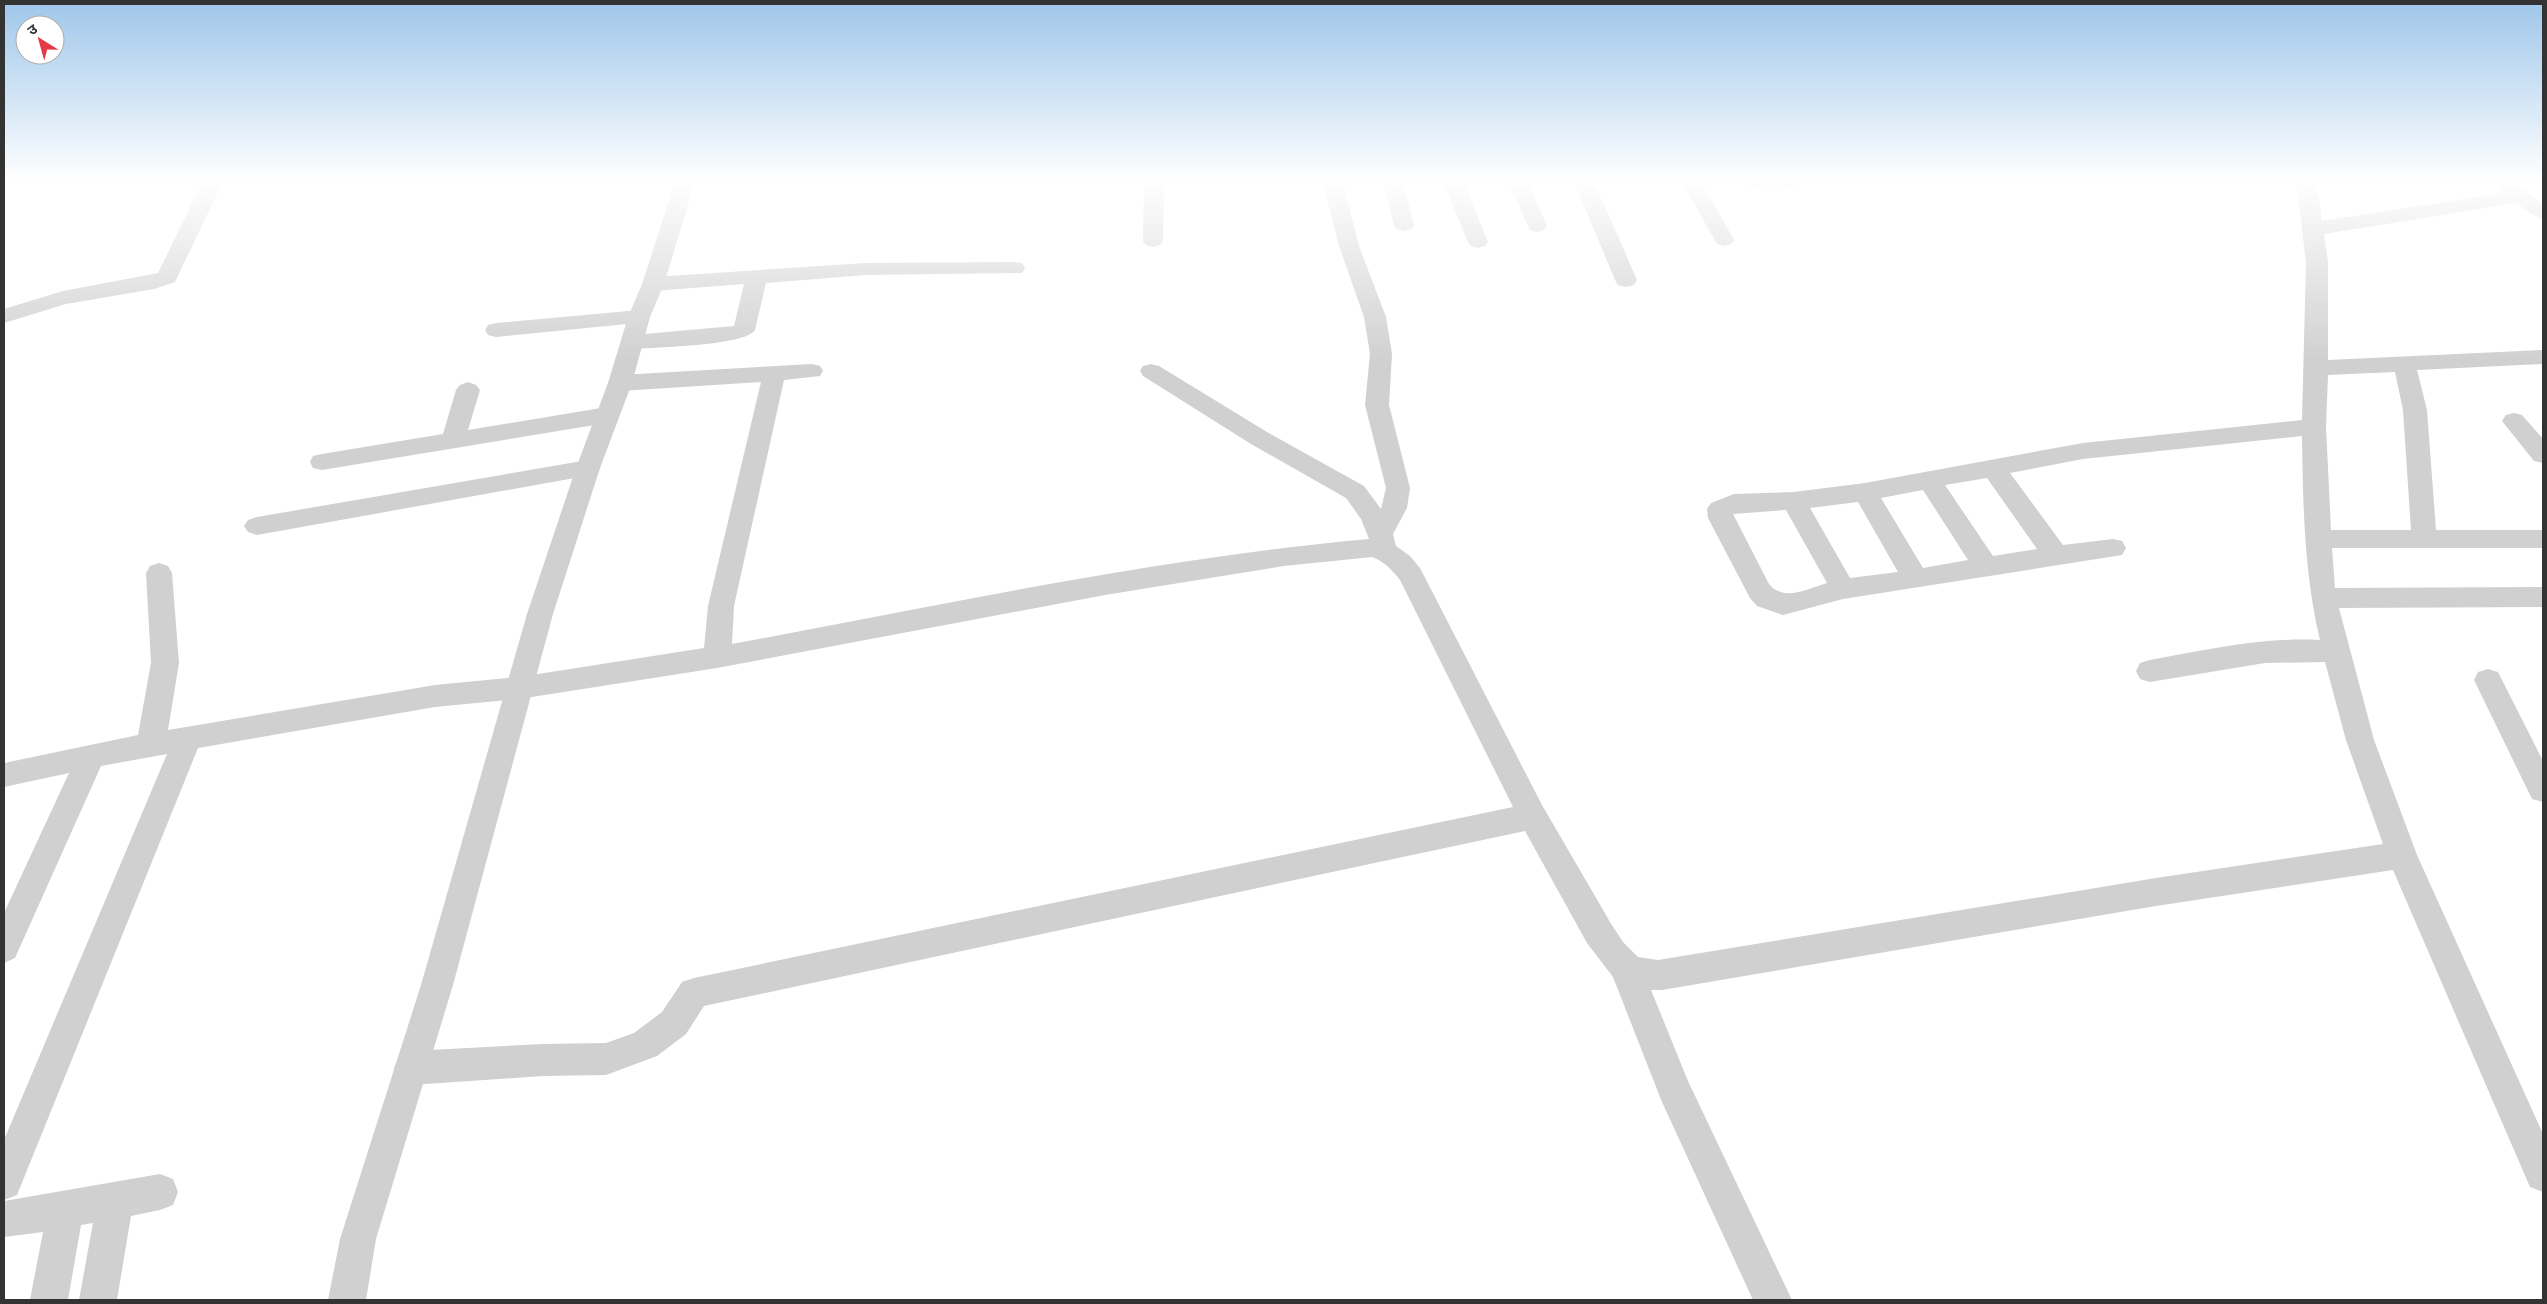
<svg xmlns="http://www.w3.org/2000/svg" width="2547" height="1304" font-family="Barlow,'Noto Sans Devanagari',sans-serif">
	<rect width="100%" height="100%" fill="#fff"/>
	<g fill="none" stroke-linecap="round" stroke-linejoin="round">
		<path fill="#d0d0d0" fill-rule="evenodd" d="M204 179H224L175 282 154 289 66 304 4 323V309L63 291 158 273Z
			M1144 179H1164L1163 241 1160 245 1153 247 1146 245 1143 241Z
			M1322 179H1342L1359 246 1386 317 1392 354 1389 405 1410 488 1407 508 1393 534 1396 546 1410 556 1420 568 1542 805 1610 922 1623 942 1638 957 1658 960 2156 878 2383 844 2346 740 2325 662 2265 663 2150 682 2140 679 2136 671 2140 663 2150 660C2206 650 2262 637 2320 640 2304 573 2303 505 2302 436L2083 459 2010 473 2063 545 2113 539 2122 541 2126 548 2122 555 1843 599 1783 615 1757 606 1750 598 1708 518 1707 509 1711 503 1734 494 1794 492 1865 483 2083 443 2302 420 2306 262 2296 179H2316L2322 221 2503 193 2487 179H2509L2543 204V219L2536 217 2516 203 2324 234 2328 262V360L2543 350V364L2417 370 2427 410 2436 530H2543V548H2332L2335 588 2543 587V607L2339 608 2374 740 2417 855 2543 1134V1192L2530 1187 2393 870 2156 906 1662 990H1651L1688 1081 1792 1300H1753L1662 1102 1613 977 1587 943 1525 831 704 1006 686 1034 657 1056 606 1075 543 1076 411 1085 399 1080 394 1068 399 1056 411 1051 543 1044 606 1043 634 1033 662 1012 682 982 694 978 1513 807 1400 580C1392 570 1384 561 1372 557L1284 566 1105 595 717 668 519 699 435 707 198 748 17 1195 4 1200V1140L167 754 101 766 15 958 4 963V913L69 773 4 787V763L138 735 151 663 146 573 150 566 159 563 168 566 172 573 179 663 168 730 435 685 519 677 704 648 708 606 761 382 620 391 612 388 608 383 612 378 620 375 812 364 820 366 823 371 820 376 784 380 734 606 732 644C943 605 1155 558 1369 539L1361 519 1346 498 1251 444 1143 376 1140 371 1143 366 1151 364 1159 366 1267 432 1364 486 1381 509 1386 488 1365 405 1370 354 1364 317 1339 246ZM2395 372 2403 410 2411 530H2331L2326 427 2328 375ZM1987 478 2037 549 1993 556 1945 485ZM1923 490 1968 560 1923 568 1881 498ZM1858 502 1898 572 1850 578 1810 508ZM1786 510 1827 583C1807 589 1784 602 1769 584L1733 514Z
			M1382 179H1402L1414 225 1411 229 1404 231 1397 229 1394 225Z
			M1442 179H1462L1488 242 1485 246 1478 248 1471 246 1468 242Z
			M1507 179H1527L1547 226 1544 230 1537 232 1530 230Z
			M1573 179H1593L1637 280 1634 285 1626 287 1618 285 1615 280Z
			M1633 179H1653V180L1650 184H1636Z
			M1680 179H1700L1734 240 1731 244 1724 246 1717 244Z
			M1741 179H1811L1808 183C1791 188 1753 197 1741 179Z
			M1014 262 1022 263 1025 268 1022 273 866 275 766 283 755 330C745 346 655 347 633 349L625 347 622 342 625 337 633 335 734 326 744 284 653 291 645 289 642 284 645 279 653 277 866 263Z
			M639 310 647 312 650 317 647 322 496 337 488 335 485 330 488 325 496 323Z
			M468 382 476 385 480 390 468 430 607 407 615 409 619 415 615 421 607 423 322 470 313 468 310 462 313 456 322 454 443 434 456 390 460 385Z
			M2514 413 2522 415 2543 439V463L2534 461 2502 421 2506 415Z
			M588 460 597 462 600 468 597 474 257 535 248 532 244 526 248 520 257 517Z
			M2488 669 2498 672 2543 761V802L2532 799 2474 680 2478 672Z
			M160 1174 173 1179 178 1192 173 1205 160 1210 131 1216 117 1300H79L93 1223 81 1225 68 1300H30L43 1232 4 1237V1201Z"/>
		<path fill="#d0d0d0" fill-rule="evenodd" d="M676 179H696L664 284 650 317 632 383 600 468 553 614 453 985 376 1239 366 1300H328L340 1239 421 985 527 614 576 468 608 383 628 317 642 284Z"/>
	</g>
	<linearGradient id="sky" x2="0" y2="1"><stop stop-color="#9ec6ea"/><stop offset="0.5" stop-color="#fff"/><stop offset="1" stop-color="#fff" stop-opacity="0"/></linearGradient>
	<rect width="2547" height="361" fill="url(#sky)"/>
	<rect width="2547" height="1304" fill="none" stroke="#333333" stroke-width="10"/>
	<g transform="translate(40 40) rotate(323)"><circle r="24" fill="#ffffff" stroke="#adadad"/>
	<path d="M0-4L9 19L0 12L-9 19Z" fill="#e63946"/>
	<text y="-8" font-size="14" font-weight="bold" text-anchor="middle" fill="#333333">उ</text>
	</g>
</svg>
